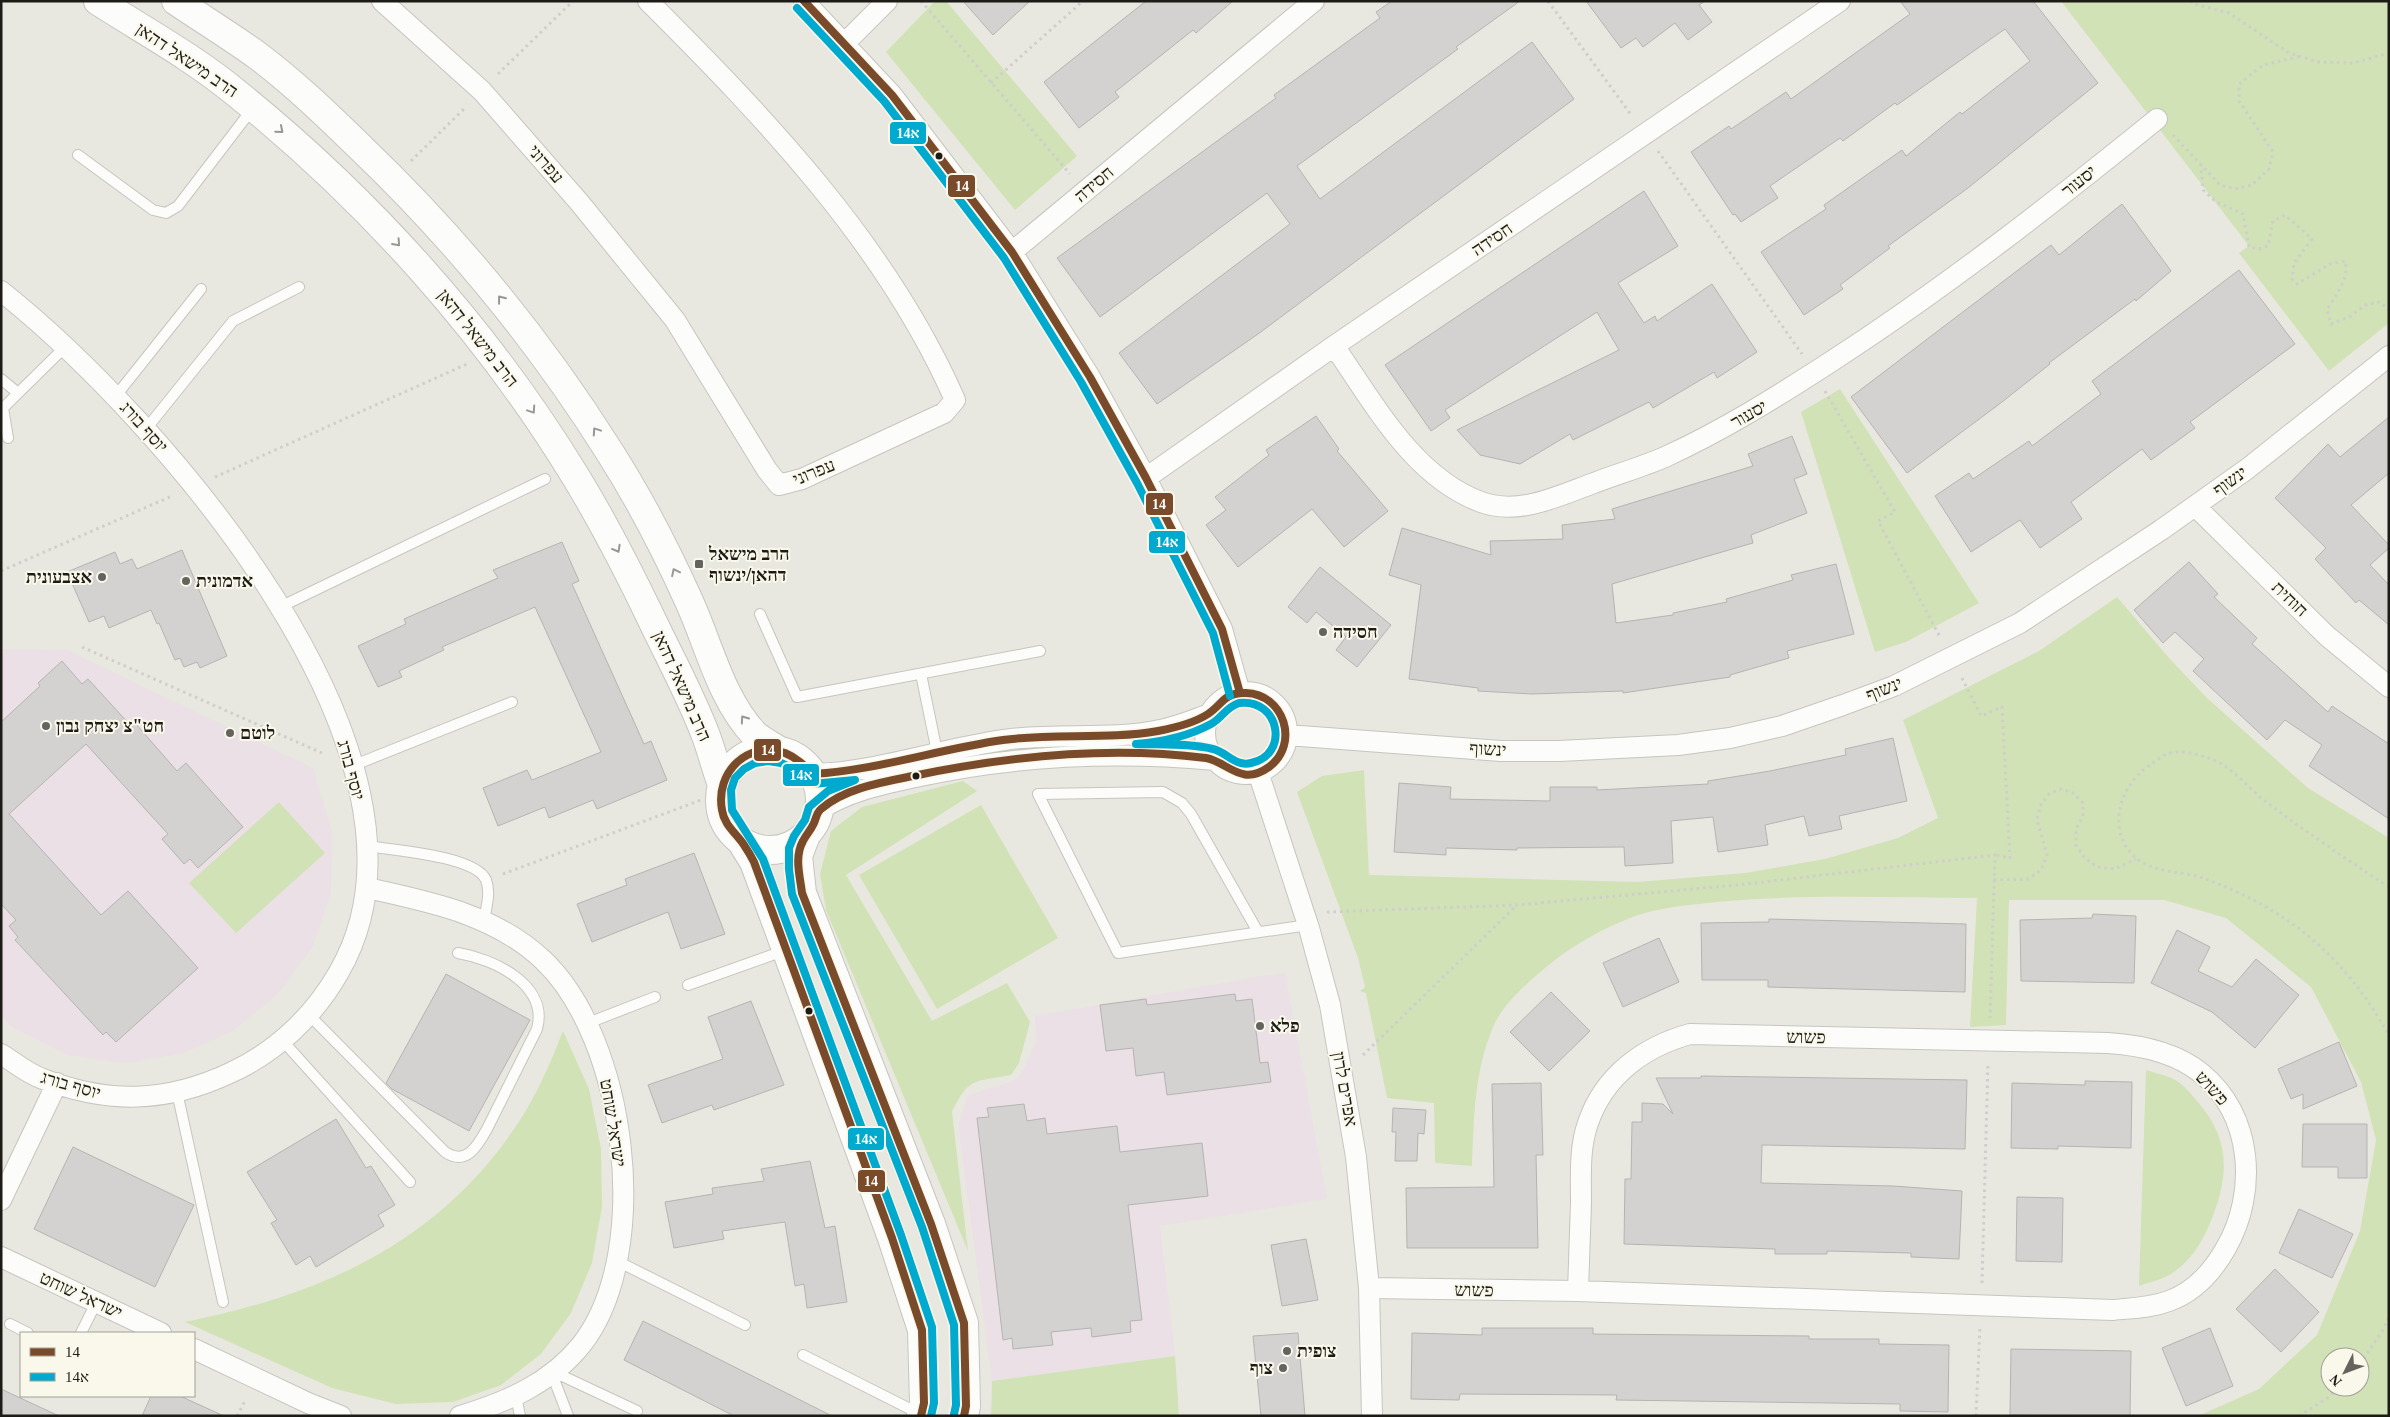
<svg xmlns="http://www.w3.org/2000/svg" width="2390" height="1417" font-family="'Times New Roman',Heebo,serif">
	<rect width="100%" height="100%" fill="#e9e8e0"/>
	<path fill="#eae0e6" d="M1 649 67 650 313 768 332 832 331 893 312 948 278 994 233 1031 181 1054 125 1063 67 1055 12 1027 1 1016Z
		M1285 972 1327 1199 1160 1226 1175 1356 992 1381 958 1123 968 1095 1010 1082 1020 1076 1036 1042 1035 1016Z"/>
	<path fill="#d1e2b6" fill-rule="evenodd" d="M935 1H946L1077 156 1015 210 886 52Z
		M2061 1H2389V323L2329 371 2239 253 2249 246Z
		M1840 389 1979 603 1906 642 1875 652 1801 412Z
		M2117 597 2169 658 2207 698 2308 788 2389 838V1416H2198L2259 1389 2317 1335 2360 1231 2376 1140 2361 1082 2311 987 2226 918 2164 900H2009L2006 1025 1970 1027 1977 898C1894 898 1810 894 1728 901 1699 904 1666 906 1638 915 1602 928 1567 948 1538 974 1522 988 1503 1005 1494 1025 1474 1070 1474 1118 1472 1166L1435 1163 1434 1103 1387 1098 1366 993 1360 991 1365 987 1358 958 1297 792 1322 776 1364 770 1369 875 1637 882 1745 873 1825 859 1898 838 1938 818 1903 720 2039 651ZM2330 1357H2360V1387H2330Z
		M963 781 977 791 846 875 932 1021 1007 983 1030 1022 1019 1063 1011 1075C974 1082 969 1077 952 1112L968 1251 826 910 820 874 831 831 862 807Z
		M279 802 325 853 236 933 189 883Z
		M981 805 1058 938 937 1009 859 875Z
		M563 1031 589 1089 601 1149 602 1207 592 1263 571 1313 541 1354 501 1385 453 1402 396 1404 332 1388 185 1322C320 1295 437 1244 516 1126 536 1097 550 1064 563 1031Z
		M2146 1070C2155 1073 2166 1075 2175 1080 2183 1084 2191 1094 2197 1101 2228 1136 2230 1170 2214 1213 2205 1237 2195 1257 2174 1272 2165 1279 2150 1282 2139 1286Z
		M1175 1356 1179 1416H991L992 1381Z"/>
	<path fill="#d3d2d0" stroke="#b5b4b2" d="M963 1H1030L993 35Z
		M1146 1H1233L1196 33 1193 30 1115 92 1119 97 1079 128 1044 82Z
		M1392 1H1520L1456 47 1458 49 1297 166 1320 199 1532 42 1574 99 1258 334 1157 404 1119 353 1290 224 1267 193 1100 317 1057 258 1276 98 1274 95 1380 18 1376 12Z
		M1586 1H1705L1699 5 1712 22 1688 40 1675 23 1643 47 1636 38 1621 48Z
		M1900 1H2033L2098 83 1968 188 1888 246 1890 248 1840 285 1843 289 1804 315 1761 252 1826 209 1824 205 1902 150 1906 156 1960 112 1962 114 2030 61 2005 29 1897 105 1895 103 1843 141 1840 138 1770 186 1778 198 1741 222 1735 214 1733 215 1691 152 1729 126 1731 129 1786 92 1791 99 1910 14Z
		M1644 191 1678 246 1618 283 1644 323 1655 316 1657 321 1712 284 1757 352 1717 378 1714 372 1653 408 1649 402 1573 440 1570 434 1520 464 1480 455 1457 430 1619 350 1597 312 1445 410 1450 418 1431 431 1385 365Z
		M2122 204 2171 271 2136 301 2135 299 2049 363 2050 364 2002 402 1907 473 1851 397 2051 245 2059 255Z
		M2239 270 2295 344 2190 422 2195 428 2151 460 2142 449 2071 502 2082 519 2040 548 2020 520 1971 552 1935 496 1969 473 1973 479 2029 441 2032 446 2101 394 2092 381Z
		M1316 416 1339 449 1337 451 1388 511 1344 547 1312 509 1238 567 1206 525 1226 510 1215 497 1269 455 1266 450Z
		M2389 417V473L2351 505 2389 545V548L2370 565 2389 585V625L2359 600 2356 603 2315 559 2326 548 2275 498 2328 444 2340 457Z
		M1792 436 1807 474 1794 479 1807 513 1751 535 1753 543 1612 584 1616 623 1673 615V613L1727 602 1726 599 1793 580 1791 575 1836 564 1854 634 1787 651 1789 658 1730 675V677L1623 693V691L1532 694 1478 691V688L1409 679 1421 585 1389 575 1402 528 1491 555 1490 541 1563 539 1562 525 1615 519 1612 509 1753 466 1748 454Z
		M562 542 579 581 572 584 644 744 651 741 667 780 597 809 593 800 549 818 545 807 498 826 483 788 527 770 532 780 601 752 535 607 442 647 444 650 399 671 402 677 378 687 358 646 406 624 404 619 498 578 493 570Z
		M182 550 227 656 200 668 197 662 184 667 180 658 175 660 159 623 157 624 151 610 109 628 104 616 89 622 67 572 115 552 120 564 132 559 137 569Z
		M2189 562 2218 594 2214 597 2257 638 2252 644 2328 712 2332 706 2389 744V819L2309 766 2322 745 2285 720 2267 740 2193 671 2204 659 2175 632 2163 643 2134 610Z
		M1320 567 1391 625 1357 667 1336 650 1346 637 1316 612 1307 623 1288 607Z
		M62 661 82 684 88 679 131 726 135 723 177 771 186 763 243 827 198 868 190 859 184 864 162 839 168 834 86 744 9 814 101 915 128 891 198 968 116 1042 106 1032 103 1035 15 940 18 937 9 926 16 920 1 904V722L40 686 38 683Z
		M1893 738 1907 801 1839 816 1842 829 1809 836 1804 816 1765 825 1768 845 1718 852 1713 817 1671 821 1673 863 1625 866 1624 847 1517 848V850L1446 848V855L1394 852 1399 783 1451 787 1450 799 1550 801V787H1597V790L1708 784V781L1770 771 1846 755 1845 749Z
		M694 853 725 934 681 949 668 912 592 942 577 904 627 885 625 879Z
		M2093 914 2136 916 2134 983 2021 981 2020 920 2092 918Z
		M1769 919 1966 924 1965 992 1768 987V980H1702L1701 923 1769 922Z
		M2177 930 2210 947 2198 971 2232 987 2256 959 2299 995 2255 1048 2212 1012 2151 983Z
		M1659 938 1679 982 1623 1007 1603 963Z
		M446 974 530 1020 469 1131 392 1089 386 1083Z
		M1551 992 1590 1031 1549 1071 1510 1032Z
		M1235 994 1236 1001 1252 999 1260 1063 1268 1062 1271 1082 1167 1095 1164 1072 1136 1076 1133 1048 1106 1051 1100 1005 1146 999 1147 1005Z
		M751 1001 784 1085 714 1110 712 1105 662 1123 648 1085 723 1059 708 1017Z
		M2339 1042 2357 1086 2303 1109V1094L2291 1099 2278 1069Z
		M1701 1076 1967 1080 1965 1149 1762 1145 1761 1183 1893 1186 1962 1191 1959 1259 1911 1257V1253L1827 1251V1254H1775V1249L1624 1244 1625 1179H1631L1632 1122H1642V1103L1663 1104 1673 1114 1656 1078H1701Z
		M2085 1081 2132 1082 2131 1148 2058 1146V1149L2011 1148 2012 1083 2085 1085Z
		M1541 1083 1543 1155H1536L1538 1248H1407L1406 1188 1494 1187 1492 1084Z
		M1024 1104 1027 1121 1045 1118 1047 1134 1117 1126 1120 1152 1202 1143 1208 1196 1128 1205 1142 1320 1130 1321 1131 1332 1092 1337 1091 1328 1051 1332 1053 1345 1013 1349 1012 1338 1003 1340 977 1118 989 1117 987 1108Z
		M1393 1108 1426 1110 1424 1134 1418 1133 1417 1161H1395L1396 1132H1392Z
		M336 1119 366 1168 371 1166 395 1205 378 1215 384 1226 316 1267 310 1256 296 1265 271 1223 277 1220 247 1172Z
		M2303 1124H2367V1178H2338V1167H2302Z
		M73 1147 194 1205 155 1287 34 1229Z
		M810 1161 825 1228 835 1226 847 1302 807 1308 804 1284 795 1286 785 1222 722 1231 724 1239 674 1248 665 1202 713 1194 712 1188 764 1181 761 1169Z
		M2017 1197 2063 1198 2062 1262 2016 1261Z
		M2299 1209 2353 1234 2332 1278 2279 1253Z
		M1306 1239 1318 1300 1282 1306 1271 1245Z
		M2275 1269 2319 1312 2281 1352 2236 1309Z
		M643 1321 832 1416H734L624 1360Z
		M1482 1328H1593V1334L1809 1336V1339H1879V1344L1949 1345 1948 1412 1900 1411V1404L1616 1400 1617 1395 1460 1394 1459 1400 1411 1399 1412 1333 1482 1335Z
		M2210 1328 2233 1386 2186 1406 2162 1348Z
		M1298 1333 1305 1416H1261L1253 1336Z
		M2011 1349 2131 1351 2130 1416 2010 1415Z
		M1 1389 59 1416H1Z
		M151 1396H180L224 1416H142Z"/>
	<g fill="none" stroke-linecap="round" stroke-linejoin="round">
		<defs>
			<path id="lane" d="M78 155 153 210 166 213 178 206 253 108
				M1 379 18 393
				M115 397 201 289
				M146 429 233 321 299 287
				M8 438 3 408 65 347
				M280 607 545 479
				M760 614 797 697 1040 651
				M921 674 937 752
				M352 766 512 702
				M367 846C392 850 476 856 486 880 491 893 486 908 484 921
				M1258 932 1191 814 1182 803 1163 792 1038 794 1118 953 1308 925
				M688 985 786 950
				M308 1014 445 1152C466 1166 477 1147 487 1129L537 1029C549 985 494 959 458 953
				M588 1023 655 997
				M282 1040 410 1182
				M177 1092 223 1302
				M617 1261 745 1325
				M10 1324 28 1333
				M81 1333 96 1303
				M803 1355 920 1414
				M554 1372 637 1411
				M552 1374 568 1416
				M516 1396 520 1416"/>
			<path id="street" d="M382 1 482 91 579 202 675 320 767 470 779 485 802 479 944 413 955 400C887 245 766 119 648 1
				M804 1 892 95 1012 252 1090 377 1146 478 1222 629 1240 693
				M845 43 887 1
				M1012 252 1314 1
				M1 291C157 415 462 759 339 972 314 1016 276 1052 230 1073 166 1103 108 1104 43 1079 28 1074 14 1062 1 1054
				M1334 346C1374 403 1413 477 1481 502 1519 516 1558 496 1594 483 1617 474 1642 467 1665 457 1724 430 1778 396 1832 361 1946 287 2052 204 2157 119
				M1146 478 1334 346 1840 1
				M2195 506 2327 636 2389 687
				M1205 733a41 41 0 1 1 82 0a41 41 0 1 1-82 0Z
				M1287 735 1501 751H1559L1678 745 1730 738 1782 726 1843 705 1894 686 2020 623 2161 530 2247 469 2389 356
				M1258 772 1309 928 1330 1005 1356 1157 1369 1288 1372 1416
				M813 774C878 772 940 749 1004 740 1055 732 1109 741 1160 730 1177 727 1193 720 1210 714
				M819 810C850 790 884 784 920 776 1018 755 1115 751 1215 760
				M367 888C430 902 494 914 543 960 626 1038 654 1251 582 1344 551 1383 507 1402 460 1416
				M1690 1034 2108 1043C2139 1045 2175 1052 2201 1073 2253 1115 2258 1192 2226 1248 2213 1271 2194 1292 2169 1301 2150 1308 2132 1308 2113 1310L1578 1291C1579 1262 1580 1233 1581 1203 1581 1177 1579 1148 1588 1123 1604 1076 1643 1047 1690 1034Z
				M1 1200 57 1083
				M1 1257 161 1333
				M1369 1288 1578 1291
				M194 1349 308 1403 341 1416"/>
			<path id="secondary" d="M98 1C143 30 194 58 235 92 368 199 485 329 574 474 603 521 628 570 652 620 670 658 691 696 706 736 712 752 716 769 722 785
				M176 1C204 20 232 37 258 56 294 83 328 116 361 148 456 239 539 340 609 451 639 498 665 548 688 599 709 644 720 698 755 735 762 741 772 746 780 751
				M720 800a50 50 0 1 1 100 0a50 50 0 1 1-100 0Z
				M806 835 798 856 802 893 931 1224 964 1323 966 1406 964 1416
				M741 841 754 862 761 881 892 1238 922 1330 924 1403 921 1416"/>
		</defs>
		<use href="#lane" stroke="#c6c5bf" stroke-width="12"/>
		<use href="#street" stroke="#c6c5bf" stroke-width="22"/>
		<use href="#secondary" stroke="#c6c5bf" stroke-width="30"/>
		<path stroke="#cececc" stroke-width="3" stroke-dasharray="2.5 4" stroke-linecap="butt" d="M921 1 1070 174
			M1548 1 1632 116
			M2190 1 2194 4 2229 13 2289 53 2318 62 2354 63 2389 53
			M498 74 573 1
			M991 83 1083 1
			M2173 135 2220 185 2235 189 2252 185 2269 169 2273 152 2239 101V84L2263 65 2301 56
			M1658 151 1802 354
			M411 161 466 107
			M2201 164 2203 190 2216 202 2243 214 2249 247 2259 249 2268 246 2273 221 2285 215 2312 239 2294 263 2292 279 2297 284 2330 264 2345 261C2350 278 2336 295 2327 310L2331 324 2349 317 2367 304 2380 302 2389 310
			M1825 391 1895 512 1878 521 1940 637
			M215 477 467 364
			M1 571 172 496
			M82 647 322 753
			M1962 678 1981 716 2002 707 2010 858 1995 855
			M503 874 701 800
			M1994 880 2028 879 2041 870 2047 855 2037 820 2040 806 2049 794 2061 789 2073 793 2083 803V816L2076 829V845L2085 858 2097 867 2115 869 2136 859
			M2389 887C2347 860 2305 831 2265 801 2248 788 2232 766 2211 759 2199 754 2180 749 2167 754 2161 756 2156 761 2151 764 2120 784 2105 830 2135 857 2152 873 2182 871 2203 878 2290 910 2343 955 2389 1035
			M1327 912 1517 905 1737 885 1995 855 1990 1018
			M1363 1055 1517 905
			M1982 1283 1988 1062
			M2360 1364 2383 1330 2389 1317
			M237 1416 246 1399
			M1976 1416 1980 1326
			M2299 1416 2329 1397 2339 1387"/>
		<use href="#lane" stroke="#fcfcfa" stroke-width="10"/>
		<use href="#street" stroke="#fcfcfa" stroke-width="20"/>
		<use href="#secondary" stroke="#fcfcfa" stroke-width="28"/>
		<defs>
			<path id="bus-1" d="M804 1 892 95 1012 252 1090 377 1146 478 1222 629 1240 693
				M921 1416 924 1403 922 1330 892 1238 754 862C751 856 748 851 744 845 736 833 724 825 722 810 715 772 748 740 785 753 797 758 804 765 813 774 878 770 939 749 1003 740 1054 733 1107 740 1158 731 1174 728 1194 723 1208 714 1223 704 1224 692 1246 693 1284 694 1300 744 1269 767 1241 787 1228 762 1206 758 1109 746 1008 756 913 776 883 782 845 788 821 809 816 813 816 820 813 825 810 831 806 835 803 841 794 857 800 876 802 893L931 1224 964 1323 966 1406 964 1416"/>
			<path id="bus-2" d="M797 8 884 101 1004 258 1081 382 1137 483 1213 633 1230 696
				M1239 703C1280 698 1290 755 1251 763 1235 767 1227 752 1213 749 1189 743 1160 745 1136 744 1161 742 1189 736 1211 724 1222 718 1226 707 1239 703Z
				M931 1416 934 1403 932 1327 901 1235 763 859 732 810 731 790 735 778 744 769 755 763 768 761 781 763 794 769 812 784 855 780 828 791 809 807 805 820 794 836 789 848V869L792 894 922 1227 954 1325 956 1405 954 1414"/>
		</defs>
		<use href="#bus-1" stroke="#faf8ea" stroke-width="11"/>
		<use href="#bus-2" stroke="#faf8ea" stroke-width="11"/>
		<use href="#bus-1" stroke="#7a4b2a" stroke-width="8"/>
		<use href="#bus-2" stroke="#00a9ce" stroke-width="8"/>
	</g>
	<defs><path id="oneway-chevron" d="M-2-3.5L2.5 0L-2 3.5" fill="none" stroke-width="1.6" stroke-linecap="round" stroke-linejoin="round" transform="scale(1.25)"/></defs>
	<g stroke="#979793">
		<use href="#oneway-chevron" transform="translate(280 130) rotate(41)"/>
		<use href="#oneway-chevron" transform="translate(397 243) rotate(48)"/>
		<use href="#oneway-chevron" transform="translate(501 299) rotate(-128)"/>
		<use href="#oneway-chevron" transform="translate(532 410) rotate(56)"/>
		<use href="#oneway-chevron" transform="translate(596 431) rotate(-124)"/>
		<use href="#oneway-chevron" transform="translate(617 549) rotate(61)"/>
		<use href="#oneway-chevron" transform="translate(675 572) rotate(-116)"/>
		<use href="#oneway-chevron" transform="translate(744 719) rotate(-125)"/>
	</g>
	<g fill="#1c1b16" stroke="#faf8ea" stroke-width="2">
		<circle cx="939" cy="156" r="4.5"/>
		<circle cx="916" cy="776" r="4.5"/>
		<circle cx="809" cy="1011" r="4.5"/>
	</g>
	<g fill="#64635d" stroke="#faf8ea" stroke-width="2">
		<rect x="694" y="559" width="10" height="10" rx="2.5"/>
		<circle cx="102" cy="577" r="5"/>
		<circle cx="186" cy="581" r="5"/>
		<circle cx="1323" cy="632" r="5"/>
		<circle cx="46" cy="726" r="5"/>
		<circle cx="230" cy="733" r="5"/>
		<circle cx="1260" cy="1026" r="5"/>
		<circle cx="1287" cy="1351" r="5"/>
		<circle cx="1283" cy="1368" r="5"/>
	</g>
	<g text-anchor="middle" stroke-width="4" stroke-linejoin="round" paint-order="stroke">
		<g font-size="18" fill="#1c1b16" stroke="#faf8ea">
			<text transform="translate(187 60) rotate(34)" y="6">הרב מישאל דהאן</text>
			<text transform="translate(546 164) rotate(49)" y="6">עפרוני</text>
			<text transform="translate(2079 181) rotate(-39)" y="6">יסעור</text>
			<text transform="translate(1094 184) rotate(-40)" y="6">חסידה</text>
			<text transform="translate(1492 239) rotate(-34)" y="6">חסידה</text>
			<text transform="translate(478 338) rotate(52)" y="6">הרב מישאל דהאן</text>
			<text transform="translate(1749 414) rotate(-30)" y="6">יסעור</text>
			<text transform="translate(144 427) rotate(48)" y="6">יוסף בורג</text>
			<text transform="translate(814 472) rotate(-22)" y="6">עפרוני</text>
			<text transform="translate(2230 481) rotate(-36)" y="6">ינשוף</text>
			<text transform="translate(2290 599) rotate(44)" y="6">חוחית</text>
			<text transform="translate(682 686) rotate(66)" y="6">הרב מישאל דהאן</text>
			<text transform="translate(1884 689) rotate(-22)" y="6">ינשוף</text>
			<text transform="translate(1488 749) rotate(3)" y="6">ינשוף</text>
			<text transform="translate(351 770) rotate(75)" y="6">יוסף בורג</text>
			<text transform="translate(1806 1037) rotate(1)" y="6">פשוש</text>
			<text transform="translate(71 1085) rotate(16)" y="6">יוסף בורג</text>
			<text transform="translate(2212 1088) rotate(47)" y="6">פשוש</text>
			<text transform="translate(1345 1089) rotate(80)" y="6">אפרים לרון</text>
			<text transform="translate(613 1123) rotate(81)" y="6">ישראל שוחט</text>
			<text transform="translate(1474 1290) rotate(1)" y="6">פשוש</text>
			<text transform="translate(81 1295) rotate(25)" y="6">ישראל שוחט</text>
		</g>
		<g font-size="18" font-weight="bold" fill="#1c1b16" stroke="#faf8ea" text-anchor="start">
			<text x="709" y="560">הרב מישאל<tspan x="709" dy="21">דהאן/ינשוף</tspan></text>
			<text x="92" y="583" text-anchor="end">אצבעונית</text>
			<text x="196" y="587">אדמונית</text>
			<text x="1333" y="638">חסידה</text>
			<text x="56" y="732">חט"צ יצחק נבון</text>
			<text x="240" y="739">לוטם</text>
			<text x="1270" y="1032">פלא</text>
			<text x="1297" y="1357">צופית</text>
			<text x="1273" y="1374" text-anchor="end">צוף</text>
		</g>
	</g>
	<g stroke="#faf8ea" stroke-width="2">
		<rect x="889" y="121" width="38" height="24" rx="5" fill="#00a9ce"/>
		<rect x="947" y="174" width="29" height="24" rx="5" fill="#7a4b2a"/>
		<rect x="1145" y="492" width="29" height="24" rx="5" fill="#7a4b2a"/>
		<rect x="1148" y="530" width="38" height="24" rx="5" fill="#00a9ce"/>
		<rect x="753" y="738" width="29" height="24" rx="5" fill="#7a4b2a"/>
		<rect x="782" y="763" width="38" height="24" rx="5" fill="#00a9ce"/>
		<rect x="847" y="1127" width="38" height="24" rx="5" fill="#00a9ce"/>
		<rect x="857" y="1169" width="29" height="24" rx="5" fill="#7a4b2a"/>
	</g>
	<g font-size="14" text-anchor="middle" font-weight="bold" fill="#fff">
		<text x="908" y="138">14א</text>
		<text x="962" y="191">14</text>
		<text x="1159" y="509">14</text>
		<text x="1167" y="547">14א</text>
		<text x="768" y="755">14</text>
		<text x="801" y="780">14א</text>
		<text x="866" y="1144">14א</text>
		<text x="871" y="1186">14</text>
	</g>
	<rect width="2390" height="1417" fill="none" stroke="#1c1b16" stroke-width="5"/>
	<rect x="20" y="1332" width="175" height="65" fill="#faf8ea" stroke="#a1a095"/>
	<rect x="30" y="1348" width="25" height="8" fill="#7a4b2a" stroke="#a1a095"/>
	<text x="65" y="1357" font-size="15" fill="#1c1b16">14</text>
	<rect x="30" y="1373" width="25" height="8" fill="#00a9ce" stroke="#a1a095"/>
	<text x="65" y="1382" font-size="15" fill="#1c1b16">14א</text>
	<g transform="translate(2345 1372) rotate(228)"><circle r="24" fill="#faf8ea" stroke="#a1a095"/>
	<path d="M0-4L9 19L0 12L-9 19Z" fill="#64635d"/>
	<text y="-8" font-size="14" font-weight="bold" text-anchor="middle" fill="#1c1b16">N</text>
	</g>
</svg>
